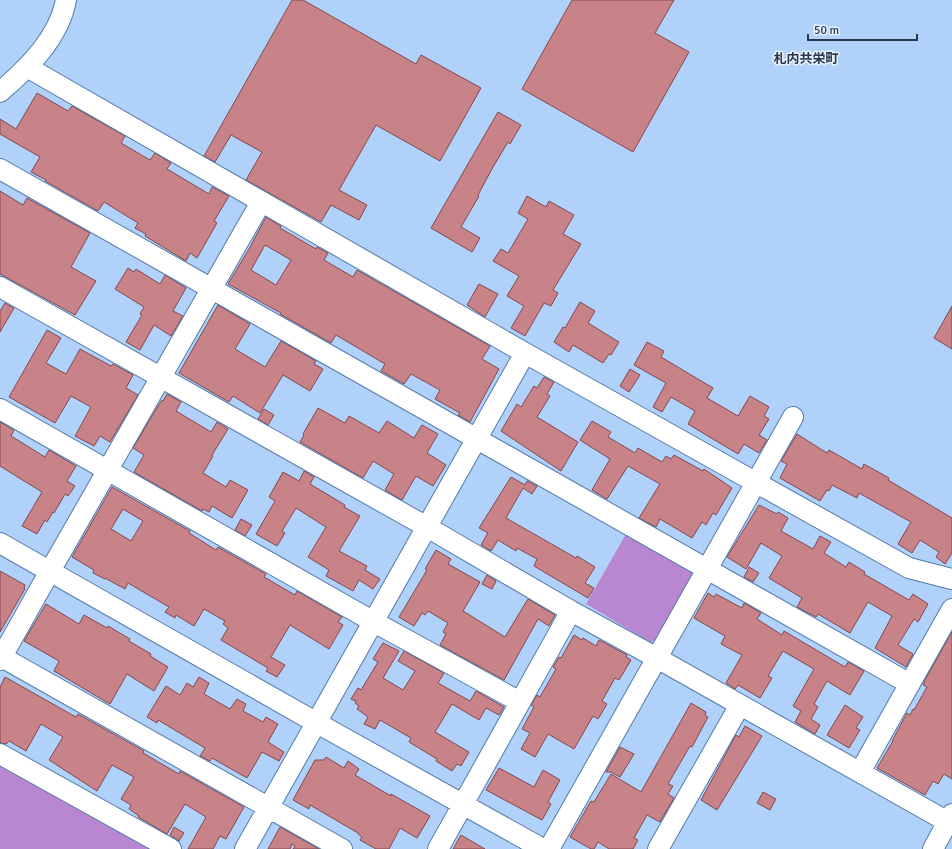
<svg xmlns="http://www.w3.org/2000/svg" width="952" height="849" font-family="Signika,'Noto Sans JP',sans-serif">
	<rect width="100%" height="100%" fill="#afd1fa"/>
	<path fill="#b987d2" d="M626 534 691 570 693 576 656 640 650 642 586 604Z
		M0 765H2L149 849H0Z"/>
	<path fill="#c88389" stroke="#85464d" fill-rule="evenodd" d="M292 0H303L416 64 421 55 481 88 440 161 376 125 339 190 367 205 359 220 331 205 321 222 246 180 262 152 231 135 215 162 204 156Z
		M572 0H674L655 33 689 52 633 152 522 89Z
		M37 93 68 111 72 106 125 136 121 143 150 160 155 153 171 163 167 169 209 194 212 187 229 196 214 221 217 223 197 258 190 253 186 261 145 236 146 234 135 228 138 223 104 202 98 211 45 181 46 180 31 172 40 157 0 134V119L16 129Z
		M498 112 521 125 510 144 508 142 493 167 478 195 479 196 461 227 480 238 472 252 431 228Z
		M0 191 23 205 27 198 90 233 71 267 96 281 75 315 0 274Z
		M527 196 546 207 549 201 574 215 563 234 581 244 553 290 558 293 551 306 544 303 525 336 511 328 524 306 507 296 519 276 493 261 501 249 508 253 528 219 518 213Z
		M266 217 281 226 280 228 316 249 317 247 328 253 324 260 353 277 357 270 490 346 482 359 499 369 470 422 458 415 460 413 435 399 440 390 411 374 404 384 381 371 385 364 336 335 331 343 280 314 281 313 228 284 249 249ZM265 245 291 260 276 285 251 270Z
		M128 268 134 272 136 269 160 284 165 275 186 288 173 311 183 316 171 336 154 325 140 350 126 342 142 315 140 314 144 307 115 289Z
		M479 284 498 294 485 317 467 305Z
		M580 302 595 311 588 323 619 342 611 355 609 354 603 363 573 345 569 352 554 342 563 327 565 328Z
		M5 303 14 308 0 332V311Z
		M218 305 250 324 235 349 265 367 281 341 316 361 314 364 323 369 310 391 283 375 260 413 233 396 229 402 179 373Z
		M952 306V349L934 338Z
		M47 330 61 338 46 363 66 374 80 349 111 366 113 364 133 375 126 388 138 395 110 442 100 436 94 446 75 436 91 407 71 396 55 423 9 397Z
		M647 342 664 351 661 357 713 388 707 398 738 416 750 396 769 407 764 416 769 419 759 435 767 440 759 453 744 444 738 454 688 424 695 411 671 397 662 412 653 407 666 383 634 365Z
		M630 369 640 375 629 392 620 386Z
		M544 377 554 382 547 394 550 396 537 417 578 442 561 471 501 431 517 404 521 407 534 386 537 388Z
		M167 394 181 402 176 411 211 432 217 422 228 429 212 455 213 456 203 473 226 487 230 480 248 490 232 518 212 506 209 512 203 509 202 511 134 472 144 455 133 448 158 406 162 400 163 401Z
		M318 408 345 423 349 416 379 433 387 421 414 438 422 425 438 434 427 453 446 465 433 486 416 476 402 500 385 490 394 474 373 461 363 478 300 442 304 435 303 434Z
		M264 409 274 415 268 425 258 419Z
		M592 421 611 432 608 437 635 453 638 448 662 462 666 456 671 459 674 455 703 471 704 469 732 488 716 515 713 513 706 525 702 522 692 538 660 519 656 527 639 518 660 484 628 466 607 499 592 490 610 459 580 440Z
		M0 422 14 430 11 436 45 457 49 450 76 466 67 481 75 486 68 496 65 494 54 513 53 512 47 522 45 520 37 534 22 526 42 492 0 466Z
		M797 434 827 453 829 450 862 469 864 464 889 478 888 480 952 518V553L945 564 936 557 939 552 920 540 912 553 898 544 911 522 859 493 857 498 832 485 829 491 827 490 820 501 780 478 787 464 781 461Z
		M304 471 314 477 310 484 345 505 344 507 360 516 339 551 367 566 365 570 380 579 373 589 359 580 353 591 326 576 329 570 308 557 326 527 296 508 282 531 285 533 277 546 256 534 275 501 269 497 283 472 299 481Z
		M511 477 525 485 527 481 537 486 532 494 523 488 506 518 576 558 577 556 595 567 585 583 594 588 588 598 534 566 537 559 517 548 516 551 498 540 491 551 481 545 488 533 479 528Z
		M112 487 190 531 189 533 216 550 218 547 266 574 264 577 295 595 297 591 342 617 338 622 343 625 329 649 290 625 271 657 285 665 277 677 266 671 268 668 221 640 228 628 223 624 225 621 204 609 194 626 176 615 175 618 165 612 169 607 128 583 125 589 105 578V579L93 573 94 570 72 557ZM123 509 143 521 131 541 111 529Z
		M759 505 777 514 778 512 788 518 781 531 813 549 820 536 831 542 824 553 846 567 849 562 865 572 864 574 909 600 913 594 928 604 918 622 914 619 898 645 913 654 906 667 875 648 892 616 868 602 850 633 818 614 816 617 797 607 802 598 769 578 782 556 761 543 746 569 727 557Z
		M241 519 252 525 245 536 235 530Z
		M436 550 451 559 448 564 480 582 463 611 505 637 528 599 555 615 549 626 538 619 504 680 440 645 446 634 443 632 448 623 428 611 425 615 422 613 414 626 399 617 427 570 425 569Z
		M749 567 759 573 753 582 744 577Z
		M0 571 25 585 24 588 25 589 0 632Z
		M487 575 496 581 492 589 482 584Z
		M708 593 714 597 716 594 742 608 744 603 761 613 757 619 782 635 784 631 845 667 848 662 864 671 850 695 827 681 814 704 818 707 811 719 820 725 815 734 795 722 801 711 793 706 814 669 783 651 768 676 772 678 760 698 738 685 735 689 726 683 742 655 721 644 725 636 694 618Z
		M46 604 79 624 84 615 107 628 108 626 130 639 129 641 151 654 150 656 168 667 154 691 127 674 110 704 54 671 59 661 24 641Z
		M952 632V779L944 774 938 784 933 781 925 795 877 768 893 741H892L907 713 910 715 913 709 914 710 927 687 923 685 926 678Z
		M574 635 582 640 583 638 596 646 599 640 627 655 626 657 631 660 619 680 615 678 602 701 607 704 598 719 593 716 574 749 548 734 535 757 521 749 530 733 522 729 534 707 531 705 537 695 540 697 556 669 553 667 559 657 561 658Z
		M383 643 399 651 383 678 403 690 415 671 398 661 404 651 444 673 438 683 470 701 476 691 504 707 499 715 486 708 479 720 452 704 435 732 469 752 461 766 457 764 452 771 436 761 437 759 409 742 411 738 380 720 375 729 364 724 368 717 357 709 359 706 355 703 356 701 351 699 358 688 361 690 378 662 373 659Z
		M5 677 76 717 78 714 144 751 143 753 179 774 180 771 244 807 226 839 220 836 213 849H188L206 817 185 804 167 834 138 817 139 816 129 809 131 805 121 799 134 777 112 765 97 791 49 760 63 737 41 724 26 751 9 741 6 744 0 743V687Z
		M199 677 209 683 204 694 230 709 237 699 246 704 243 711 263 722 266 717 278 724 268 742 284 752 279 761 262 752 247 778 212 758 210 761 200 756 205 748 158 720 157 723 147 717 166 686 180 695 187 683 193 687Z
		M691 703 706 712 705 715 708 717 692 747 690 746 668 784 673 786 668 794 674 798 660 822 647 815 634 838 638 840 633 849H609L598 842 594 849H591L570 837 591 801 594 802 611 774 641 792Z
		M845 705 863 717 856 728 860 730 849 748 827 735Z
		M745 726 762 736 717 810 701 800 736 735 739 737Z
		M620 747 634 754 620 777 611 772H606Z
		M326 757 344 768 348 761 359 769 355 775 391 796V794L430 816 417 838 400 828 389 849H376L360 840 362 837 358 834V833L310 805 309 809 293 800 315 760H324Z
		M499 768 534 787 543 770 560 780 548 802 551 804 542 820 486 790Z
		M763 792 776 799 770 810 757 803Z
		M174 827 184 833 179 841 170 835Z
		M280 827 319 849H293L295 846 292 844 290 849H268Z
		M461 835 485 849H453Z"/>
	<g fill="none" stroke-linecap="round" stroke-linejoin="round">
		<defs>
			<path id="minor" d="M27 67 525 353 755 482 909 568 952 579
				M0 92C28 68 59 38 66 0
				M0 169 910 684
				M0 287 427 527 571 611 657 658 948 822
				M0 409 374 622 520 702
				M0 543 317 723 543 849
				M0 656 342 849
				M0 660 50 571 261 202
				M0 754 171 849
				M860 772 952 609
				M245 849 525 353
				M438 849 571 611
				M549 849 793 417
				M658 849 740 705
				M933 849 952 814"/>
		</defs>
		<use href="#minor" stroke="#527aa9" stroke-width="22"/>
		<use href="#minor" stroke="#fff" stroke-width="20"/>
	</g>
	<g text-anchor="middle" stroke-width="3" stroke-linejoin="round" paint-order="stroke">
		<g font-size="13" font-weight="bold" fill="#27384d" stroke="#e7effa">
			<text x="806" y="63">札内共栄町</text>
		</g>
	</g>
	<path d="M808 34v6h109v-6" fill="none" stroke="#27384d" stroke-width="2"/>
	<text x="814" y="34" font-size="12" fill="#27384d" stroke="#e7effa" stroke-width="3" paint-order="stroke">50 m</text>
</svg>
